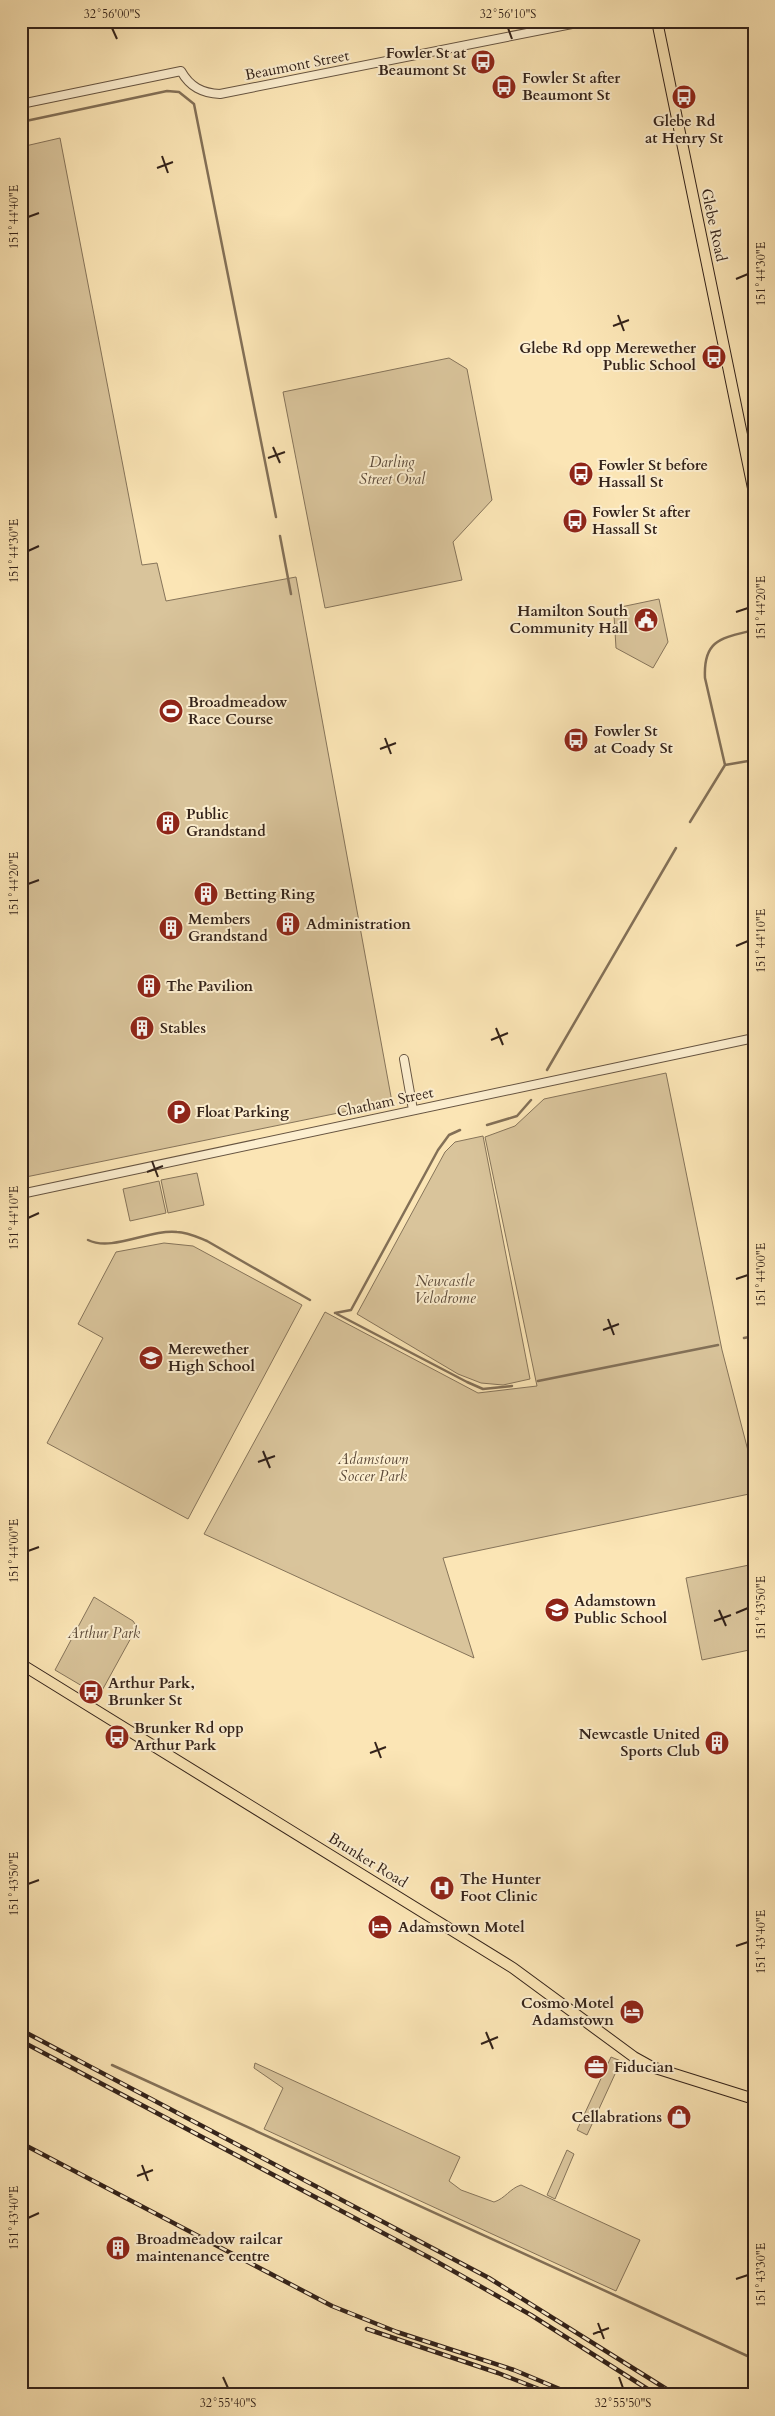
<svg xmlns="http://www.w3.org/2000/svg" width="775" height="2416" font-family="Cardo,serif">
	<rect width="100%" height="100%" fill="#fbe5b5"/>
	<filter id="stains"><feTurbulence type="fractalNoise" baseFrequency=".004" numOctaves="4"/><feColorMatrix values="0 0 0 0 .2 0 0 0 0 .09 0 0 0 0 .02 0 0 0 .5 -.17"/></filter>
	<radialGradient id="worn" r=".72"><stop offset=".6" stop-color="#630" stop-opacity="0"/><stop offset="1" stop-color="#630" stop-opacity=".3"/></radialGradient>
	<path fill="#d9c49b" stroke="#86745a" d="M60 138 142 565 157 563 166 601 296 577 392 1102 21 1178V147Z
		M449 358 467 369 492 500 453 542 462 580 325 608 283 392Z
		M659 599 668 642 653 668 616 648 614 615 616 608Z
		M666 1073 722 1350 754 1474V1493L443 1558 474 1658 204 1534 325 1312 478 1393 537 1386 485 1137 515 1126 544 1099Z
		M483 1136 530 1379 503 1385 481 1383 458 1374 357 1314 445 1152 455 1142Z
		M197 1173 204 1205 168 1213 161 1180Z
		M159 1181 166 1213 130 1221 123 1189Z
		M164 1243 193 1246 302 1305 188 1519 47 1443 103 1338 78 1324 116 1252Z
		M754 1564V1649L702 1660 686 1578Z
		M94 1597 133 1621 137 1627 99 1696 55 1670Z
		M611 2057 621 2061 587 2135 577 2130Z
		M255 2063 460 2157 449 2181 461 2190 494 2202C506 2198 509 2189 521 2185L640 2240 616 2291 264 2129 283 2088 254 2068Z
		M567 2150 574 2154 555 2199 547 2195Z"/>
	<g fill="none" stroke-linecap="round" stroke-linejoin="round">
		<path stroke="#837057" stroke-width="2.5" d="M21 122 167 91 179 92 194 104 276 517
			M280 536 291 594
			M725 765 754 760
			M690 822 725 765 705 678C703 639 722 638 754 630
			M547 1070 676 848
			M487 1125 517 1116 531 1100
			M88 1240C112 1252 150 1229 177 1232 187 1232 197 1237 207 1241L310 1300
			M335 1313 351 1310 438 1150 449 1135 460 1130
			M337 1314 467 1382 483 1389 512 1386
			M744 1338 754 1336
			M538 1381 718 1345
			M112 2065 754 2359"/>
		<defs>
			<path id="minor" d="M21 104 181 71C190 87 202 93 220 94L587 21
				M404 1059 413 1110
				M21 1194 754 1038"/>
			<path id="major" d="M657 21 754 493
				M21 1664 513 1968 634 2057 652 2067 754 2099"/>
		</defs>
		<use href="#minor" stroke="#665441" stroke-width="10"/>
		<use href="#major" stroke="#34231a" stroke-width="12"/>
		<use href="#minor" stroke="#fceecf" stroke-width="8"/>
		<use href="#major" stroke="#fbe5b5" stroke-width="10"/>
		<defs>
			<path id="rail" d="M21 2030 489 2278 676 2395
				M21 2041 432 2259 531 2315 657 2395
				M21 2143 332 2306 397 2332 514 2370 574 2395
				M367 2329 498 2373 554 2395"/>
		</defs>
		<use href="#rail" stroke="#34231a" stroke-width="4.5"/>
		<use href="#rail" stroke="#fceecf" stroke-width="2.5" stroke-dasharray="8" stroke-linecap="butt"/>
	</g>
	<path fill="none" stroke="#34231a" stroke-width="2" d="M112 28 117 39M508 28 512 39M162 156 168 173M157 168 173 162M28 217 39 213M736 279 748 274M618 315 624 331M613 326 629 320M273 447 280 463M268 458 285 452M28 551 39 546M736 612 748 608M385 738 391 754M380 749 396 743M28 884 39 880M736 946 748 941M496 1028 503 1045M491 1040 508 1033M152 1161 158 1177M147 1172 163 1166M28 1218 39 1213M736 1279 748 1275M608 1319 614 1335M603 1330 619 1324M263 1451 270 1468M258 1462 275 1456M28 1551 39 1547M719 1610 726 1626M736 1613 748 1608M714 1621 731 1615M375 1742 381 1758M370 1753 386 1747M28 1884 39 1880M736 1946 748 1942M486 2032 493 2049M481 2044 498 2037M142 2165 148 2181M137 2176 153 2170M28 2218 39 2213M736 2279 748 2275M598 2323 604 2339M593 2334 609 2328M223 2377 228 2388M619 2377 623 2388"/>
	<defs>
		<symbol id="bus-disc" viewBox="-11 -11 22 22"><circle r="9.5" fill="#8f2418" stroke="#fceecf"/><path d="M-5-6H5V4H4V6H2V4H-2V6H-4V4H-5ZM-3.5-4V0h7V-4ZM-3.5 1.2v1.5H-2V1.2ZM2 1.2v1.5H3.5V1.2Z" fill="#fff"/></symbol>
		<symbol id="civic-disc" viewBox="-11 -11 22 22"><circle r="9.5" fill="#8f2418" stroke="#fceecf"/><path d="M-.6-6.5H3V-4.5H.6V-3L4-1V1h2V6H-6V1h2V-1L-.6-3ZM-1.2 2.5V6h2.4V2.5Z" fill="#fff"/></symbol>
		<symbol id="stadium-disc" viewBox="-11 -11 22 22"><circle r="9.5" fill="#8f2418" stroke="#fceecf"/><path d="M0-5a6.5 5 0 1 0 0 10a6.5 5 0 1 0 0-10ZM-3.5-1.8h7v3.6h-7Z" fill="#fff"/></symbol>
		<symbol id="building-disc" viewBox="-11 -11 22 22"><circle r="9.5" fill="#8f2418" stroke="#fceecf"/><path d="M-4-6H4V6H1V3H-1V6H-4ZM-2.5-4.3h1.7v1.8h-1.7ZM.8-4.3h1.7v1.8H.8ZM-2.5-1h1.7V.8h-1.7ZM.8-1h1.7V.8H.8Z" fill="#fff"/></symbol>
		<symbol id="parking-disc" viewBox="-11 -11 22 22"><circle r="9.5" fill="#8f2418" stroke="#fceecf"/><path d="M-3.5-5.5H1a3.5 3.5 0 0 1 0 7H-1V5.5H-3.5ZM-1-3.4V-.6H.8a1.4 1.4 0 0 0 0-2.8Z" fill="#fff"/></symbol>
		<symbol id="school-disc" viewBox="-11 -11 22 22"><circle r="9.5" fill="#8f2418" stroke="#fceecf"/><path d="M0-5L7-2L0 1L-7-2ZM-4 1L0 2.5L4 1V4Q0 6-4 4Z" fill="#fff"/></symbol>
		<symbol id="hospital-disc" viewBox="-11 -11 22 22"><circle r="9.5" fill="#8f2418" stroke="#fceecf"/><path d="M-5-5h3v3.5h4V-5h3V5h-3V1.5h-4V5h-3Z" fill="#fff"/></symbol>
		<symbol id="hotel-disc" viewBox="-11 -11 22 22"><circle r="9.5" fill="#8f2418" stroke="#fceecf"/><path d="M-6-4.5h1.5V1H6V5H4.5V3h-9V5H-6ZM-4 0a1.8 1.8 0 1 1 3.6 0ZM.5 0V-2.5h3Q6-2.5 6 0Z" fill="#fff"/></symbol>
		<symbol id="office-disc" viewBox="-11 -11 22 22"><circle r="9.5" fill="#8f2418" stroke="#fceecf"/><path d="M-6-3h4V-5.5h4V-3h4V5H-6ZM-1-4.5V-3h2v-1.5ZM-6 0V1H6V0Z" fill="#fff"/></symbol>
		<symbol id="shop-disc" viewBox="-11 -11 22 22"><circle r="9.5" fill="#8f2418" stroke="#fceecf"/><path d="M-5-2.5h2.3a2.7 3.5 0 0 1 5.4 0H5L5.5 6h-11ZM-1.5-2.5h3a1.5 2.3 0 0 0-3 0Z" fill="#fff"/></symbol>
	</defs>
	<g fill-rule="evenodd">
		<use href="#bus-disc" x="469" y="48" width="28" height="28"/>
		<use href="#bus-disc" x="490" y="73" width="28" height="28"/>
		<use href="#bus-disc" x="670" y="83" width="28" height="28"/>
		<use href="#bus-disc" x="700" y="343" width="28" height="28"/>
		<use href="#bus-disc" x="567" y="460" width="28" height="28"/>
		<use href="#bus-disc" x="561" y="507" width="28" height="28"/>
		<use href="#civic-disc" x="632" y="606" width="28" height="28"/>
		<use href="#stadium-disc" x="157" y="697" width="28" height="28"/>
		<use href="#bus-disc" x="562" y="726" width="28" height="28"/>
		<use href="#building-disc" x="154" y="809" width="28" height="28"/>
		<use href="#building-disc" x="192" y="880" width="28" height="28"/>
		<use href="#building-disc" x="274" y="910" width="28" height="28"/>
		<use href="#building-disc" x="157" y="914" width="28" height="28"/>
		<use href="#building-disc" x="135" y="972" width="28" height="28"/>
		<use href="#building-disc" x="128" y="1014" width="28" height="28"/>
		<use href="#parking-disc" x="165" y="1098" width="28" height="28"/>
		<use href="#school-disc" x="137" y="1344" width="28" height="28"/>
		<use href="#school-disc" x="543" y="1596" width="28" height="28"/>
		<use href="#bus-disc" x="77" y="1678" width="28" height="28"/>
		<use href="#bus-disc" x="103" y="1723" width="28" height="28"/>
		<use href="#building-disc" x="703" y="1729" width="28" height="28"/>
		<use href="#hospital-disc" x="428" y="1874" width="28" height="28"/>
		<use href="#hotel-disc" x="366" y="1913" width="28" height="28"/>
		<use href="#hotel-disc" x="618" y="1998" width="28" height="28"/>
		<use href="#office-disc" x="582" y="2053" width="28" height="28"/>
		<use href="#shop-disc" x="665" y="2103" width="28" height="28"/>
		<use href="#building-disc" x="104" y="2234" width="28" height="28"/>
	</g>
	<g text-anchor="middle" stroke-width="4" stroke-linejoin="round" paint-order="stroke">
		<g font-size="15" font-weight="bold" fill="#34231a" stroke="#fceecf" text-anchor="start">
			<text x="466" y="58" text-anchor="end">Fowler St at<tspan x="466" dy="17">Beaumont St</tspan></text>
			<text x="522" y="83">Fowler St after<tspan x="522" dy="17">Beaumont St</tspan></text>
			<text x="684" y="126" text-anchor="middle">Glebe Rd<tspan x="684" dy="17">at Henry St</tspan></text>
			<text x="696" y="353" text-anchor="end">Glebe Rd opp Merewether<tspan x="696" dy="17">Public School</tspan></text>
			<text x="598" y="470">Fowler St before<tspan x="598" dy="17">Hassall St</tspan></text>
			<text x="592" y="517">Fowler St after<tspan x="592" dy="17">Hassall St</tspan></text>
			<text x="628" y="616" text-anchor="end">Hamilton South<tspan x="628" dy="17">Community Hall</tspan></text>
			<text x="188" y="707">Broadmeadow<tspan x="188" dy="17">Race Course</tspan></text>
			<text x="594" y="736">Fowler St<tspan x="594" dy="17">at Coady St</tspan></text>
			<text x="186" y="819">Public<tspan x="186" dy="17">Grandstand</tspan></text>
			<text x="224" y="899">Betting Ring</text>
			<text x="188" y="924">Members<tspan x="188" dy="17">Grandstand</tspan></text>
			<text x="306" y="929">Administration</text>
			<text x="166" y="991">The Pavilion</text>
			<text x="160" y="1033">Stables</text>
			<text x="196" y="1117">Float Parking</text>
			<text x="168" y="1354">Merewether<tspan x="168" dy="17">High School</tspan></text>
			<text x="574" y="1606">Adamstown<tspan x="574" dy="17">Public School</tspan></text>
			<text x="108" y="1688">Arthur Park,<tspan x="108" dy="17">Brunker St</tspan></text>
			<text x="134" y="1733">Brunker Rd opp<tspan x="134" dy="17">Arthur Park</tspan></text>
			<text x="700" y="1739" text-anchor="end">Newcastle United<tspan x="700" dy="17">Sports Club</tspan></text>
			<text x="460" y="1884">The Hunter<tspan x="460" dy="17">Foot Clinic</tspan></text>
			<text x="398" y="1932">Adamstown Motel</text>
			<text x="614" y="2008" text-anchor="end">Cosmo Motel<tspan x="614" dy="17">Adamstown</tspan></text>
			<text x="614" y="2072">Fiducian</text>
			<text x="662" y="2122" text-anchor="end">Cellabrations</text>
			<text x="136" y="2244">Broadmeadow railcar<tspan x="136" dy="17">maintenance centre</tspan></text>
		</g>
		<g font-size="15" fill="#34231a" stroke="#fceecf">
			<text transform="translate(297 65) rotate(-11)" y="5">Beaumont Street</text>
			<text transform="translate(714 225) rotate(78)" y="5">Glebe Road</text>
			<text transform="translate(385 1102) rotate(-12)" y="5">Chatham Street</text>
			<text transform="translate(368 1860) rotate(32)" y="5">Brunker Road</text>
		</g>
		<g font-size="15" font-style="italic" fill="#5d4b3a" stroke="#fceecf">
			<text x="392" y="467">Darling<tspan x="392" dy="17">Street Oval</tspan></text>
			<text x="445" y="1286">Newcastle<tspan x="445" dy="17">Velodrome</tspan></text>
			<text x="373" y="1464">Adamstown<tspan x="373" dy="17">Soccer Park</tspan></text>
			<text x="104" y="1638">Arthur Park</text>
		</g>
	</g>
	<rect width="775" height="2416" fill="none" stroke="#fbe5b5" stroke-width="55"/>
	<rect x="28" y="28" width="720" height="2360" fill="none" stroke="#34231a" stroke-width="2"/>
	<g font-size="12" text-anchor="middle" fill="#34231a">
		<text x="112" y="18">32°56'00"S</text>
		<text x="508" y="18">32°56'10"S</text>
		<text transform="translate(14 217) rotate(-90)" y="4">151°44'40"E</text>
		<text transform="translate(761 274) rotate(-90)" y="4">151°44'30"E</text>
		<text transform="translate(14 551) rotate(-90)" y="4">151°44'30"E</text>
		<text transform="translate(761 608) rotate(-90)" y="4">151°44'20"E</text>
		<text transform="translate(14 884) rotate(-90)" y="4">151°44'20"E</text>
		<text transform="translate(761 941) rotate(-90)" y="4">151°44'10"E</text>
		<text transform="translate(14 1218) rotate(-90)" y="4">151°44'10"E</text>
		<text transform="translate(761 1275) rotate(-90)" y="4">151°44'00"E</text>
		<text transform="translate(14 1551) rotate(-90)" y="4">151°44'00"E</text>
		<text transform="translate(761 1608) rotate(-90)" y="4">151°43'50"E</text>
		<text transform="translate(14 1884) rotate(-90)" y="4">151°43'50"E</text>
		<text transform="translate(761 1942) rotate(-90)" y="4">151°43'40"E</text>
		<text transform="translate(14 2218) rotate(-90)" y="4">151°43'40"E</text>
		<text transform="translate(761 2275) rotate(-90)" y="4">151°43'30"E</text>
		<text x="228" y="2407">32°55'40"S</text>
		<text x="623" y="2407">32°55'50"S</text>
	</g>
	<rect width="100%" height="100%" filter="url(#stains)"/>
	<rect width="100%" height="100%" fill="url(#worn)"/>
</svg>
